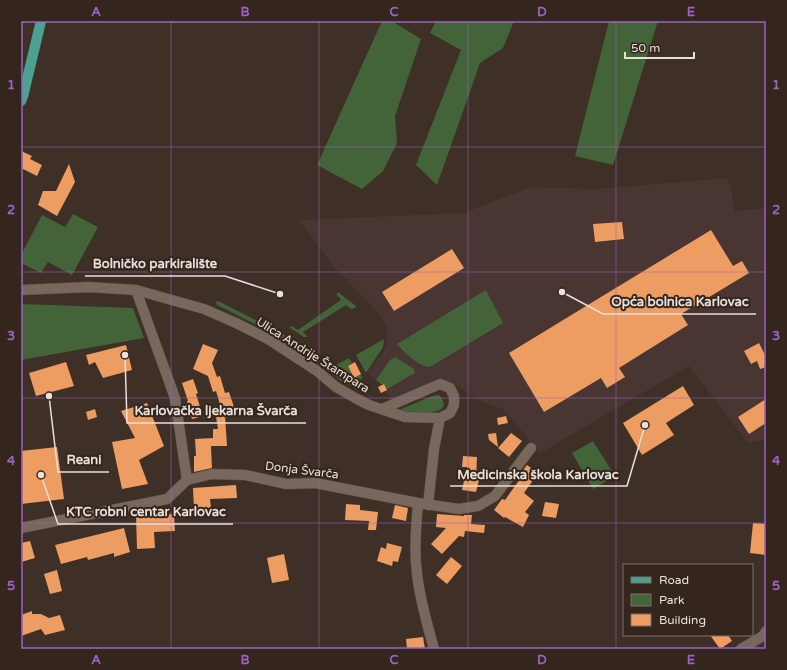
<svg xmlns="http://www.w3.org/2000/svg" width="787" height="670" font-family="'Varela Round',sans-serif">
	<rect width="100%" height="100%" fill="#3e3026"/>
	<path fill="#493532" d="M728 178 735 211 766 208V440L748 443 689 366 540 453 503 409 483 402 454 384 441 381 392 403 381 384 368 373 387 346V329L382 317 334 267 299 220 463 213 531 187 596 189Z"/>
	<path fill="#426438" d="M382 21H392L421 39 395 116 397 143 383 171 362 189 317 165Z
		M436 21H514L503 48 480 63 437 185 416 165 461 50 430 33Z
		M609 21H658L613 165 575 156Z
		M73 214 98 227 72 275 48 262 41 273 21 263V255L42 215 65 227Z
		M486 290 503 323 430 367C419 367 404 352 397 344Z
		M337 293H339L356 306 355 308 351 309 346 305 303 332 307 336V337H304L290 328V327L292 326 298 330 341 300 337 295Z
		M218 301 281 333 317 355V359H314L278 337 251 322 217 305 216 302Z
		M21 304 133 308 144 338 21 360Z
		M384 339 383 347 366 373 356 355Z
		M395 357 414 369 415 373 387 389 384 384H381L376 380 390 360Z
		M349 358 352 363 348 366 354 378 361 374 362 378 356 385 352 386 340 380 325 368 327 364H329L334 366Z
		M439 395C442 398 445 402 443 407 439 415 411 413 402 413L399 410 432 396Z
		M593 441 615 476 593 489 572 453Z"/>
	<path fill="#ed9c62" d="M21 151 32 156 30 159 42 165 37 176 21 168Z
		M69 164 75 182 57 216 38 205 43 191H56Z
		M622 222 624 239 595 242 593 224Z
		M711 230 733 266 742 261 749 273 681 314 688 325 619 368 625 377 607 388 601 378 544 412 509 353Z
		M452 249 464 268 394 311 382 292Z
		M759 343 766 357V367L760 369 757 361 751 364 744 351Z
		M203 344 218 350 212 363 217 377 220 376 225 393 229 392 234 407 222 411 216 391 213 392 208 376 193 369Z
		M126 345 132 370 103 378 95 362 89 365 86 355Z
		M66 362 74 386 36 396 29 373Z
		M355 362 361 374 354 378 348 366Z
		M193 379 198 393 196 394 203 416 192 419 187 401H188L182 383Z
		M384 384 387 390 381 393 378 387Z
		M683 386 694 405 666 423 674 435 642 455 623 423Z
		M766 399V423L749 434 738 417Z
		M147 403 164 446 139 460 148 484 122 489 112 442 135 438 121 411Z
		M95 409 97 417 88 420 86 412Z
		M225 415 227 446H211L212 468 194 472V456H196L195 439 213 438V429H218L216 417Z
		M506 416 508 423 498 425 497 418Z
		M496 433 498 447 489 440 488 434Z
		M511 433 522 441 509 457 498 448Z
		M57 447 64 499 21 504V451Z
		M463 456 477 457 476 479 479 480 476 492 462 490 467 467H462Z
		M527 465 534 470 532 473 536 476 524 493 534 501 525 512 529 515 523 527 505 517 504 518 494 510 502 499 505 500 520 479 518 477Z
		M236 485 237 498 210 499 211 508 194 509 193 488Z
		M545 502 559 504 556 518 542 516Z
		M346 504 360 505V510L378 512 376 530H368L369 521 345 520Z
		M395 505 408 508 406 521 392 518Z
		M174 514 175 531 154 532 155 548 137 549 136 516Z
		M437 514 464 516V515H472L471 524 485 525 484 533 465 531 464 537 459 536 442 554 431 544 446 528 436 527Z
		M753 523 766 524V555L750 553Z
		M124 528 130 552 114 557V553L88 560 87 557 61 564 55 545Z
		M30 541 35 558 21 562V543Z
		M387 543 402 547 398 562 393 561 392 566 377 561 381 547 386 549Z
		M284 554 289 580 272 583 267 558Z
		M451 557 462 566 447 584 436 575Z
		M57 570 62 591 50 594 44 574Z
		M32 611V614H41L49 618 60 615 65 630 45 635 41 629 21 636V615Z
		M710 635H728L732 641 720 649Z
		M423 637 425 649H407L406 639Z"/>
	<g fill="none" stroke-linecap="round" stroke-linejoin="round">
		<defs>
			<path id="minor" d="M21 290 88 287 136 290 204 309 236 323 268 339 317 371 336 387 357 399 369 405 405 417 440 418 450 413 454 405V396L450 388 440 384 382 409
				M136 290 175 398 187 480
				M418 503C416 527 414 551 417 574 420 600 427 624 434 649
				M428 505 434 449 440 418
				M21 528 167 499 187 480 212 474 245 475 286 484 315 483 418 503 459 509 478 506 495 496 531 448
				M741 649 763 636 766 631"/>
			<path id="primary" d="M21 101 23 96 41 21"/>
		</defs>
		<use href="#minor" stroke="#584b44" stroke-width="11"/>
		<use href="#primary" stroke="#584b44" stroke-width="11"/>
		<use href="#minor" stroke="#78675c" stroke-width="10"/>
		<use href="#primary" stroke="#4aa293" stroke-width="10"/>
	</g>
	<path fill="none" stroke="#9c62c7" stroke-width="1" stroke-opacity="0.55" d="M171 21V649M319 21V649M468 21V649M616 21V649M21 147H766M21 272H766M21 398H766M21 523H766"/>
	<g text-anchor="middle" stroke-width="4" stroke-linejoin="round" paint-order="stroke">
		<g font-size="12" fill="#e9e0da" stroke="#34261c">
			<text transform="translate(313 355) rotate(32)" y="4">Ulica Andrije Štampara</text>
			<text transform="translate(302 470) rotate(7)" y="4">Donja Švarča</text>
		</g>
	</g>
	<path fill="none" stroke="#e9e0da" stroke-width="1.5" d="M280 294L225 276H85M562 292L603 314H756M125 355L127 423H306M49 396L58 472H109M645 425L627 486H450M41 475L58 524H233"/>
	<g fill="#e9e0da" stroke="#34261c" stroke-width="1.5">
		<circle cx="280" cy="294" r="4"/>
		<circle cx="562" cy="292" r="4"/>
		<circle cx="125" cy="355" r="4"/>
		<circle cx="49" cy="396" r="4"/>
		<circle cx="645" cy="425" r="4"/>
		<circle cx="41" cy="475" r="4"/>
	</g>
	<g font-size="13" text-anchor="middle" font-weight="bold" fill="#e9e0da" stroke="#34261c" stroke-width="4" stroke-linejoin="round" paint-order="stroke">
		<text x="155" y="268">Bolničko parkiralište</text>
		<text x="680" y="306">Opća bolnica Karlovac</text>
		<text x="216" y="415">Karlovačka ljekarna Švarča</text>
		<text x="84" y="464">Reani</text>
		<text x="538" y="479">Medicinska škola Karlovac</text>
		<text x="146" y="516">KTC robni centar Karlovac</text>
	</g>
	<rect width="787" height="670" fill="none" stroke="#34261c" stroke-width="44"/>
	<rect x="623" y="564" width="130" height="72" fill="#34261c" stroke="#7c7068"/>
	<rect x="631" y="577" width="20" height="6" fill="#4aa293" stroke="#7c7068"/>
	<text x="659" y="584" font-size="12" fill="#e9e0da">Road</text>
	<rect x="631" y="594" width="20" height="12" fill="#426438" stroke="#7c7068"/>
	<text x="659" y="604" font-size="12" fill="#e9e0da">Park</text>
	<rect x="631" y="614" width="20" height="12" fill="#ed9c62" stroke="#7c7068"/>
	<text x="659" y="624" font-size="12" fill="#e9e0da">Building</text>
	<path d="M625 52v6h69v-6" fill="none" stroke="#e9e0da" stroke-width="2"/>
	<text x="631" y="52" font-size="12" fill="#e9e0da" stroke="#34261c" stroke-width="3" paint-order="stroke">50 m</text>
	<rect x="22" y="22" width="743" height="626" fill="none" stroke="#9c62c7" stroke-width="1.5"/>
	<g font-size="13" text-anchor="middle" font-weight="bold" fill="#9c62c7">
		<text x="96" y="16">A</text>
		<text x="245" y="16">B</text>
		<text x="394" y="16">C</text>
		<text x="542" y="16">D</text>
		<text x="691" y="16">E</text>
		<text x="11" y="89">1</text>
		<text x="776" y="89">1</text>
		<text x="11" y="214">2</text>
		<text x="776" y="214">2</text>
		<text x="11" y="340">3</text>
		<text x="776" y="340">3</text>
		<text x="11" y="465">4</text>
		<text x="776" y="465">4</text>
		<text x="11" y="590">5</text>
		<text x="776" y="590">5</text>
		<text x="96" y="664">A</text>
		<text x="245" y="664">B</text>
		<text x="394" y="664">C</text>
		<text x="542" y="664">D</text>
		<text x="691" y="664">E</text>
	</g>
</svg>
